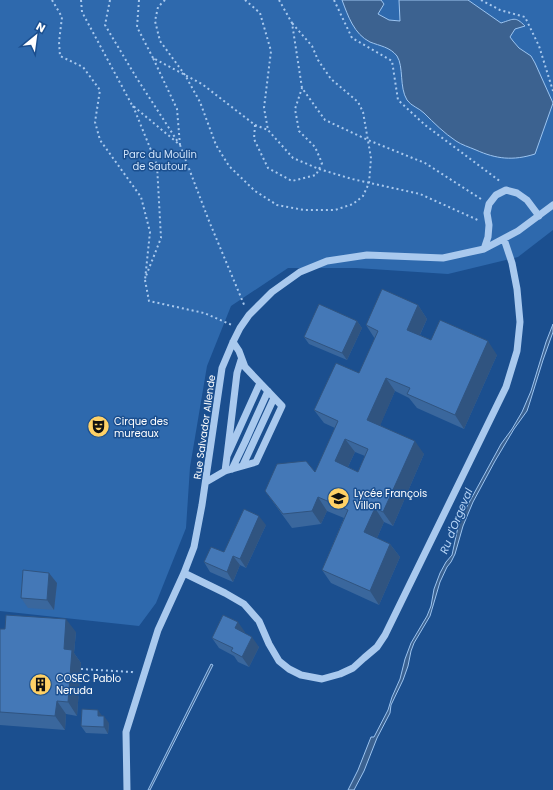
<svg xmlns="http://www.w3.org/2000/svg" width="553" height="790" font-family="Poppins,sans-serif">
	<rect width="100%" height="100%" fill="#1b4f8f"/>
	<path fill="#2e69ad" d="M0 0H553V230L518 257 448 274 356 268H288L231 306 207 366 190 467 186 528 156 603 139 626 0 611Z"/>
	<path fill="#3c6290" stroke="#9cc4f0" d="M342 0H381L384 4 378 14 389 20 400 21 399 0H468L501 23C514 19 515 16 525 26L515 29 510 37 513 41 519 48 531 56 535 63 553 103 535 154C513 161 496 159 476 150 469 147 462 145 456 141 444 133 434 123 424 113 419 108 411 106 407 100 399 87 404 67 397 56 390 47 380 46 370 42 354 34 348 16 342 0Z
		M553 324V332L543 360 529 405 527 411 514 429 495 461 473 502 463 526 455 554 451 562 447 567 440 582 430 616 414 643 411 651 408 666 403 680 391 705 390 713 377 738 364 771 354 790H348L358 770 371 737H374L388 710 392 697 400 679 405 659 411 643 427 616 431 606 434 589 440 573 446 562 452 555 458 527 465 510 501 444 512 429 522 412 531 391 546 342Z
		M211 664 213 665 150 790H148Z"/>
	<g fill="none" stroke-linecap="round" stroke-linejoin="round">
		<path stroke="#a9c9ee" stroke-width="2" stroke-dasharray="2 3" stroke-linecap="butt" d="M52 0 62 17 59 42 60 56 83 67 100 90 95 122 100 140 141 197 150 232 145 280
			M81 0 82 12 132 105 180 145 209 221 245 307
			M110 0 105 25 136 77 178 142
			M139 0 137 27 153 58
			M165 0 158 7 155 21 160 41 185 75 200 102 216 145 229 166 255 191 277 205 304 210H335L353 204 363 196 369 183 371 158 363 112 358 102 331 79 318 60 312 46 292 23
			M245 0 260 13 271 51 264 108 268 130 293 158 319 169 352 179 420 194 480 221
			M279 0 292 23 302 88 325 120 368 140 425 163 481 199
			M334 0 352 38 392 61 398 100 425 125 501 182
			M481 0 500 10 525 17 539 46 553 91
			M133 106 157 165 161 238 146 276
			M255 125 268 130
			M180 145 177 109 153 58 202 84 255 125 254 139 268 168 292 181 316 175 322 163 315 147 299 131 295 109 302 88
			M145 280 149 301 204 313 232 325
			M81 669 132 672 135 673"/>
		<path stroke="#a9c9ee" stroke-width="7" d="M484 249 488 237 489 225 487 213 489 204 496 195 506 190 517 193 527 200 539 216
			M227 456 237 373 241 360
			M243 465 274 398
			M232 469 245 442 268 391
			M225 471 227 456 260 383
			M206 482 225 471 256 462 282 406 245 367 239 351 233 342
			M184 573 225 593 244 604 259 621 269 644 279 661 289 669 301 675 322 679 340 674 353 668 364 658 377 647 385 635 506 387 517 351 520 322 517 289 512 263 504 239
			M127 790 126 732 158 630 184 573 194 547 202 505 222 368 233 342 240 328 249 315 272 292 300 272 327 261 367 255 443 258 484 249 518 231 553 205"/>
	</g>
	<path fill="#3a679d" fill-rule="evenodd" d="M418 305 427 319 420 335 431 340 497 355 464 429 417 408 409 398 395 391 380 425 424 454 393 526 384 522 377 538 390 544 400 557 379 605 331 583 322 570 344 518 327 511 321 524 292 528 265 491 315 472 335 428 324 423 314 410 359 373 375 339 366 325ZM355 452 365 456 358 472 348 467Z
		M357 321 362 328 347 360 309 344 304 337Z
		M266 525 246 568 240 565 233 582 210 572 204 562 224 552Z
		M57 583 54 610 28 608 21 598Z
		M0 629 76 632 74 653 81 663 77 716 66 714 65 730 0 725V728Z
		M245 632 244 633 259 647 249 667 238 662 234 656 219 648 212 638Z
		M109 723 108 734 86 733 81 726Z"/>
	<path fill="#305480" d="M418 305 427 319 416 343 407 330Z
		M357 321 362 328 347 360 342 353Z
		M488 341 497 355 464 429 455 415Z
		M386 378 395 391 377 433 367 420Z
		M345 439 355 452 344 475 335 461Z
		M415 441 424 454 393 526 383 512Z
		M318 497 327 511 321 524 312 511Z
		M375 508 384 522 374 545 364 532Z
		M259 516 266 525 246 568 240 559Z
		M390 544 400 557 379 605 370 591Z
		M233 556 240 565 233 582 227 572Z
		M49 573 57 583 54 610 47 600Z
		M66 619 76 632 74 653 81 663 77 716 68 702 64 649Z
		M238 622 245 632 242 638 235 628Z
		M252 637 259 647 249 667 242 657Z
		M57 701 66 714 65 730 55 716Z
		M98 710 103 717 98 716Z
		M104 716 109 723 108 734 104 727Z"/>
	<path fill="#4478b7" stroke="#305480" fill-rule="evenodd" d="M382 289 418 305 407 330 431 340 440 320 488 341 455 415 407 394 410 388 386 378 367 420 415 441 383 512 375 508 364 532 390 544 370 591 322 570 348 510 318 497 312 511 283 514 265 491 277 464 306 461 315 472 338 421 314 410 336 363 359 373 378 331 366 325ZM345 439 368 449 358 472 335 461Z
		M319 304 357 321 342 353 304 337Z
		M244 509 259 516 240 559 233 556 227 572 204 562 211 547 224 552Z
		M23 570 49 573 47 600 21 598Z
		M6 615 66 619 64 649 72 650 68 702 57 701 55 716 0 712V629H5Z
		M223 615 238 622 235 628 252 637 242 657 231 651 233 648 212 638Z
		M82 709 98 710V716H104V727L81 726Z"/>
	<defs>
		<symbol id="theatre-disc" viewBox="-11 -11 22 22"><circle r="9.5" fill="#ffd166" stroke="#1b4f8f"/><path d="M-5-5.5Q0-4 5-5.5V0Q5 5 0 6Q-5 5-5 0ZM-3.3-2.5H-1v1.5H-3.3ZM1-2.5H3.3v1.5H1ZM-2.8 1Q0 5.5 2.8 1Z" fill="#111"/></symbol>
		<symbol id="school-disc" viewBox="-11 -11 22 22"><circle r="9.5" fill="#ffd166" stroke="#1b4f8f"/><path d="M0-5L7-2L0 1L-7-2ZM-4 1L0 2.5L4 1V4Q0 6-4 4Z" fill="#111"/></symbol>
		<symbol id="building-disc" viewBox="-11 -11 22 22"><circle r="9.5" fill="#ffd166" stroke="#1b4f8f"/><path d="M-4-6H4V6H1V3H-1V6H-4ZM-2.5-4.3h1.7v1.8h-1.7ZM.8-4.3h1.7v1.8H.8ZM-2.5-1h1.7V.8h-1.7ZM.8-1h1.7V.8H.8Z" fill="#111"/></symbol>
	</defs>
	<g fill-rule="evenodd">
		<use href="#theatre-disc" x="86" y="414" width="25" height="25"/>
		<use href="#school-disc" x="326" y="486" width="25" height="25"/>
		<use href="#building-disc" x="28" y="672" width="25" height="25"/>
	</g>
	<g text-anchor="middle" stroke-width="3" stroke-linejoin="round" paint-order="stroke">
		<g font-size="10" fill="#cfe3fa" stroke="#1b4f8f">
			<text x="160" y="158">Parc du Moulin<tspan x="160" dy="12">de Sautour</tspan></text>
		</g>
		<g font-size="10" fill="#fff" stroke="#1b4f8f" text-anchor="start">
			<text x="114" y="425">Cirque des<tspan x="114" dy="12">mureaux</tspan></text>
			<text x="354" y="497">Lycée François<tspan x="354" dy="12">Villon</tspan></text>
			<text x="56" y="682">COSEC Pablo<tspan x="56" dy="12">Neruda</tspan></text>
		</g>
		<g font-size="10" fill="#fff" stroke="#1b4f8f">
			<text transform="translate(204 427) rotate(-82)" y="4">Rue Salvador Allende</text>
		</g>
		<g font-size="11" font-style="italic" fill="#b5d3f5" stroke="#1b4f8f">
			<text transform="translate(456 521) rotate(-68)" y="4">Ru d'Orgeval</text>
		</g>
	</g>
	<g transform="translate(36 36) rotate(29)" stroke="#1b4f8f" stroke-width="3" paint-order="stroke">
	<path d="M0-3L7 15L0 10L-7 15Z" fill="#ffffff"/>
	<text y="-6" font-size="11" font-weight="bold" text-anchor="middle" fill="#ffffff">N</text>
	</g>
</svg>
